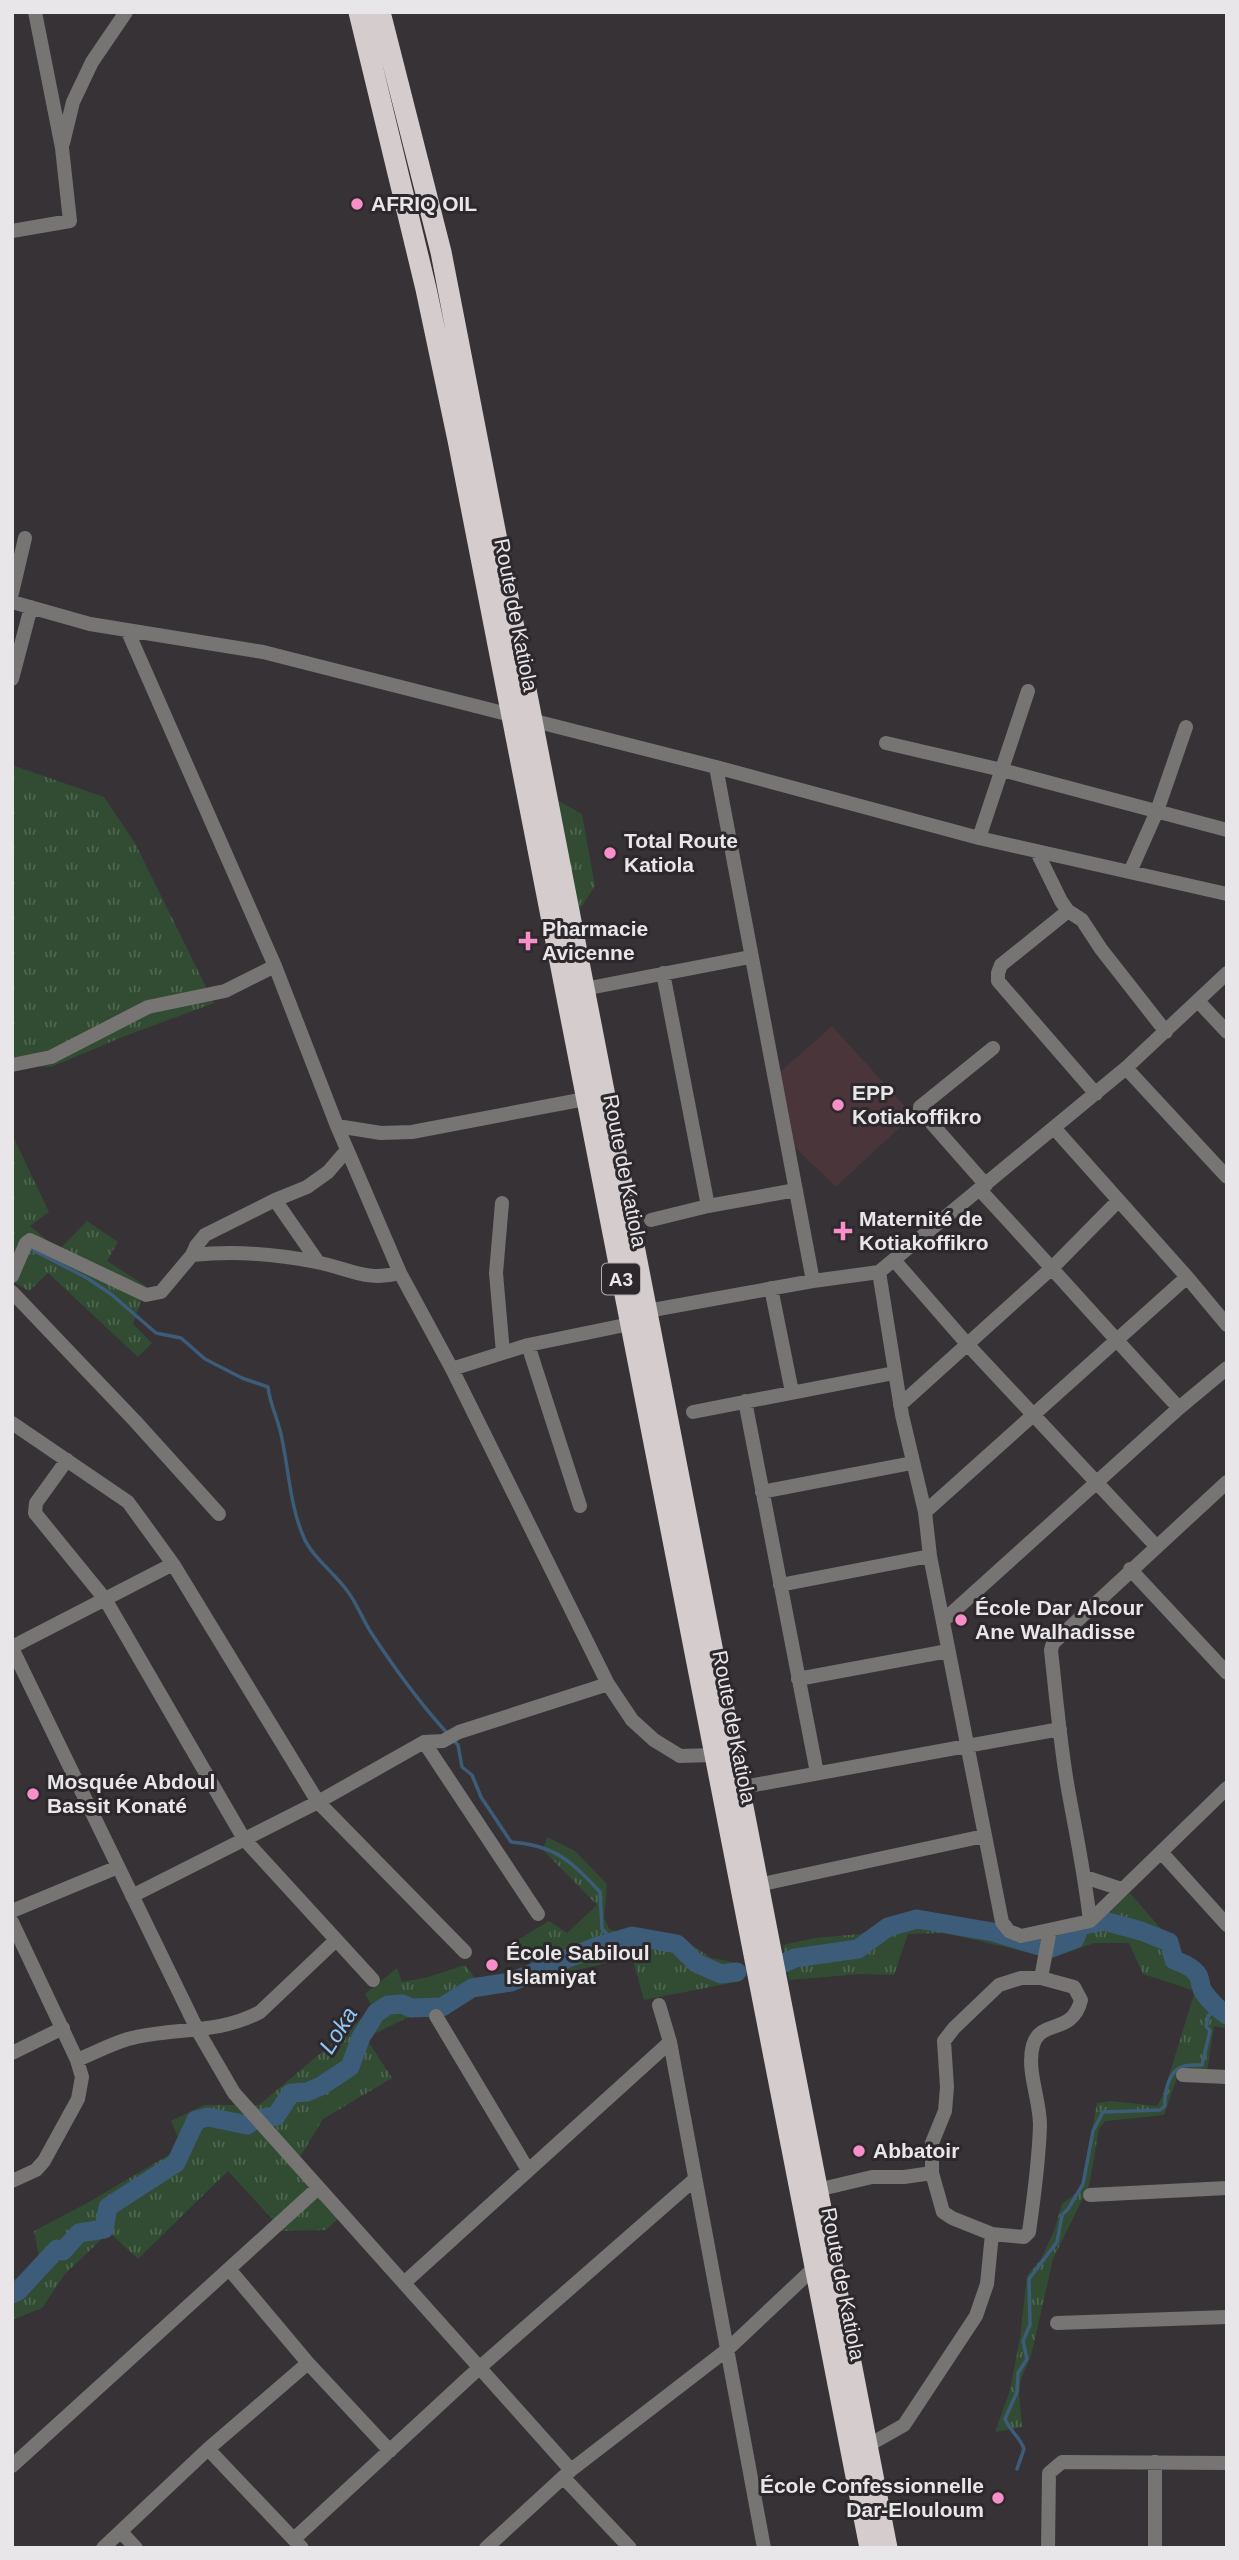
<svg xmlns="http://www.w3.org/2000/svg" width="1239" height="2560" font-family="Helvetica,sans-serif">
	<defs>
		<pattern id="grass-tufts" width="24" height="20" patternUnits="userSpaceOnUse" patternTransform="scale(1.75)"><rect width="24" height="20" fill="#314c33"/><path d="M3 7l-1-3M5 7V3M7 7l1-3M15 17l-1-3M17 17v-4M19 17l1-3" fill="none" stroke="#4f6651"/></pattern>
	</defs>
	<rect width="100%" height="100%" fill="#363236"/>
	<path fill="#49353a" d="M832 1026 913 1115 836 1187 789 1142 779 1073Z"/>
	<path fill="url(#grass-tufts)" d="M12 765 104 797 135 843 214 1003 125 1036 51 1067 12 1066Z
		M554 798 582 814 595 886 576 915Z
		M12 1134 49 1212 30 1226 59 1250 87 1221 118 1242 107 1261 146 1286 133 1324 152 1343 138 1357 48 1273 29 1291 12 1281Z
		M547 1837 575 1851 607 1884 604 1918 610 1930 685 1940 711 1958 738 1963 741 1981 644 2000 632 1957 474 1994 427 2008 366 2038 392 2078 323 2119 300 2157 346 2211 326 2230 283 2231 228 2171 138 2259 109 2232 65 2274 42 2308 12 2320V2281L40 2262 34 2231 89 2202 182 2147 171 2121 204 2105H259L373 2009 365 1994 397 1968 402 1982 428 1977 465 1965 478 1982 509 1976 532 1965 516 1941 549 1921 567 1933 597 1905 543 1850Z
		M1130 1893 1227 2005V2029L1214 2026 1207 2071 1178 2075 1164 2115 1105 2121 1099 2129 1089 2186 1053 2259 1031 2356 1021 2379 1019 2394 1022 2427 995 2432 1010 2390 1020 2338 1027 2276 1041 2259 1054 2231 1062 2204 1081 2189 1097 2103 1111 2101 1157 2106 1163 2095 1195 1991 1143 1974 1129 1943H1094L1052 1958 945 1933 908 1934 894 1975 861 1974 789 1980 783 1945 815 1938 860 1934 889 1920 942 1915 1028 1939 1086 1927Z"/>
	<g fill="none" stroke-linecap="round" stroke-linejoin="round">
		<path stroke="#3c5c79" stroke-width="3.5" d="M27 1247 87 1278 111 1294 156 1333 181 1338 205 1359 242 1378 268 1387C270 1406 279 1420 282 1439 289 1472 290 1506 304 1538 313 1558 336 1574 348 1592 358 1605 363 1621 372 1634 395 1669 419 1702 447 1733
			M452 1739 458 1745 462 1767 472 1775 481 1797 511 1842C555 1845 571 1861 600 1892L602 1929 614 1941
			M1017 2469 1024 2449C1020 2437 1010 2431 1005 2419L1017 2392 1018 2373 1027 2359 1023 2341 1030 2325 1029 2279 1057 2242 1062 2215 1068 2209 1083 2184 1093 2131 1103 2112 1160 2110 1165 2106C1164 2094 1168 2075 1179 2068 1185 2064 1195 2065 1202 2065L1210 2031 1206 2026 1208 2016 1217 2009"/>
		<path stroke="#3c5c79" stroke-width="19" d="M784 1963 795 1958 858 1949 888 1927 917 1919 993 1932 1049 1949 1075 1939 1080 1926 1104 1921 1141 1931 1169 1942 1174 1960C1182 1963 1193 1967 1198 1975 1201 1980 1200 1987 1203 1991 1207 1998 1220 2011 1227 2015
			M12 2294 18 2291 57 2249 63 2251 79 2233 104 2229 108 2207 176 2163 196 2120 208 2117 247 2125 256 2119 276 2116 291 2093 307 2092 321 2086 350 2067 361 2037 376 2013 388 2005 402 2004 411 2008 442 2007 472 1988 511 1982 595 1947 632 1936 677 1944 696 1963 721 1974 737 1972"/>
		<path stroke="#777474" stroke-width="14" d="M63 143 73 102 92 62 126 12
			M12 231 70 221 62 148 35 12
			M12 593 25 538
			M12 602 90 624 263 652 716 767 979 838 1227 894
			M128 632 275 966 337 1126 400 1273 452 1369 608 1684 632 1720 654 1740 680 1756 714 1755
			M12 679 31 607
			M886 743 1002 770 1227 830
			M716 767 813 1281
			M979 838 1028 691
			M1037 852 1061 901 1068 911 1082 920 1101 949 1166 1032
			M1130 872 1157 811 1186 727
			M1068 911 1001 965 998 973V981L1096 1094
			M663 973 708 1206
			M584 989 750 957
			M1198 1001 1227 1032
			M12 1065 51 1057 148 1007 225 991 275 966
			M1126 1068 1227 1177
			M337 1126 381 1133 412 1132 585 1099
			M1055 1129 1187 1277 1227 1325
			M986 1185 920 1110V1107L993 1048
			M980 1190C1047 1262 1112 1336 1179 1408
			M275 1200 318 1262
			M502 1203 496 1273 503 1353
			M651 1220 708 1206 796 1190
			M192 1255 196 1246 205 1235 275 1200 307 1187 328 1172 347 1150
			M894 1260 968 1345 1156 1546
			M879 1272 902 1415 925 1512 930 1556 1002 1922 1009 1931 1021 1936 1090 1921 1227 1788
			M12 1276 26 1243 30 1240 146 1295 161 1292 192 1255C232 1251 277 1254 316 1262 348 1268 366 1282 400 1273
			M771 1288 792 1392
			M12 1292 135 1421 219 1514
			M647 1311 813 1281 879 1272 1126 1068 1227 973
			M528 1345 580 1506
			M452 1369 528 1345 630 1324
			M745 1401 817 1773
			M900 1405 1053 1267 1118 1201
			M693 1412 894 1373
			M12 1423 128 1502 173 1564 318 1802 465 1952
			M67 1460 36 1503 35 1513 105 1599 244 1839 373 1980
			M762 1492 912 1463
			M925 1512 1187 1277
			M1130 1569 1227 1673
			M780 1585 930 1556
			M944 1620 1179 1408 1227 1368
			M12 1647 173 1564
			M12 1648 198 2031 234 2093 571 2470
			M798 1679 948 1651
			M424 1742 538 1914
			M738 1788 1060 1729
			M1161 1852 1227 1925
			M1085 1877 1121 1889
			M758 1885 984 1836
			M132 1896 318 1802 424 1742 443 1741 459 1732 608 1684
			M12 1911 118 1867
			M1090 1921C1085 1876 1076 1833 1068 1789 1060 1743 1056 1696 1051 1650L1053 1643 1227 1482
			M12 1922 77 2060 82 2077 78 2099 44 2161 36 2170 12 2181
			M659 2005 670 2042 764 2548
			M436 2016 528 2170
			M12 2053 63 2028
			M77 2060C94 2053 111 2044 128 2039 173 2027 217 2035 260 2012L336 1940
			M1183 2075 1227 2077
			M817 2190 872 2177H904L932 2173
			M1090 2195 1227 2188
			M992 2234 1024 2237 1029 2232C1034 2197 1039 2161 1040 2125 1040 2099 1026 2070 1033 2045 1041 2018 1072 2036 1081 2000L1074 1987 1041 1978 1050 1930
			M229 2269 308 2363 390 2451
			M404 2283 670 2042
			M1057 2323 1227 2317
			M867 2446 904 2425 976 2316 987 2284 992 2234 952 2218 943 2212 932 2173V2143L945 2111 947 2087 944 2041 954 2028 999 1985 1021 1978H1041
			M208 2449 302 2548
			M12 2466 318 2188
			M563 2477 630 2548
			M121 2532 136 2548
			M294 2539 479 2368 695 2179
			M103 2548 208 2449 308 2363
			M486 2548 571 2470 728 2349 815 2267
			M1048 2548 1049 2473 1062 2462 1227 2463
			M1155 2548V2462"/>
		<path stroke="#d4cccd" stroke-width="21" d="M359 12 426 289 458 440 870 2548
			M380 12 441 252 887 2548"/>
	</g>
	<g fill="#f98fc9" stroke="#2c282c" stroke-width="2.5">
		<circle cx="357" cy="204" r="7"/>
		<circle cx="610" cy="853" r="7"/>
		<path d="M524.5 930.5h7v7h7v7h-7v7h-7v-7h-7v-7h7z"/>
		<circle cx="838" cy="1105" r="7"/>
		<path d="M839.5 1220.5h7v7h7v7h-7v7h-7v-7h-7v-7h7z"/>
		<circle cx="961" cy="1620" r="7"/>
		<circle cx="33" cy="1794" r="7"/>
		<circle cx="492" cy="1965" r="7"/>
		<circle cx="859" cy="2151" r="7"/>
		<circle cx="998" cy="2498" r="7"/>
	</g>
	<g text-anchor="middle" stroke-width="6" stroke-linejoin="round" paint-order="stroke">
		<rect fill="#2c282c" stroke="#b0adb0" stroke-width="2" x="602" y="1263.5" width="38" height="31" rx="5"/>
		<g font-size="19" font-weight="bold" fill="#e9e6e9">
			<text x="621" y="1286">A3</text>
		</g>
		<g font-size="21" font-weight="bold" fill="#e9e6e9" stroke="#2c282c" text-anchor="start">
			<text x="371" y="211">AFRIQ OIL</text>
			<text x="624" y="848">Total Route<tspan x="624" dy="24">Katiola</tspan></text>
			<text x="542" y="936">Pharmacie<tspan x="542" dy="24">Avicenne</tspan></text>
			<text x="852" y="1100">EPP<tspan x="852" dy="24">Kotiakoffikro</tspan></text>
			<text x="859" y="1226">Maternité de<tspan x="859" dy="24">Kotiakoffikro</tspan></text>
			<text x="975" y="1615">École Dar Alcour<tspan x="975" dy="24">Ane Walhadisse</tspan></text>
			<text x="47" y="1789">Mosquée Abdoul<tspan x="47" dy="24">Bassit Konaté</tspan></text>
			<text x="506" y="1960">École Sabiloul<tspan x="506" dy="24">Islamiyat</tspan></text>
			<text x="873" y="2158">Abbatoir</text>
			<text x="984" y="2493" text-anchor="end">École Confessionnelle<tspan x="984" dy="24">Dar-Elouloum</tspan></text>
		</g>
		<g font-size="21" fill="#e9e6e9" stroke="#2c282c">
			<text transform="translate(516 615) rotate(79)" y="7">Route de Katiola</text>
			<text transform="translate(625 1171) rotate(79)" y="7">Route de Katiola</text>
			<text transform="translate(734 1727) rotate(79)" y="7">Route de Katiola</text>
			<text transform="translate(843 2284) rotate(79)" y="7">Route de Katiola</text>
		</g>
		<g font-size="23" font-style="italic" fill="#90c6f8" stroke="#2c282c">
			<text transform="translate(338 2030) rotate(-58)" y="8">Loka</text>
		</g>
	</g>
	<rect width="1239" height="2560" fill="none" stroke="#e9e6e9" stroke-width="28"/>
</svg>
